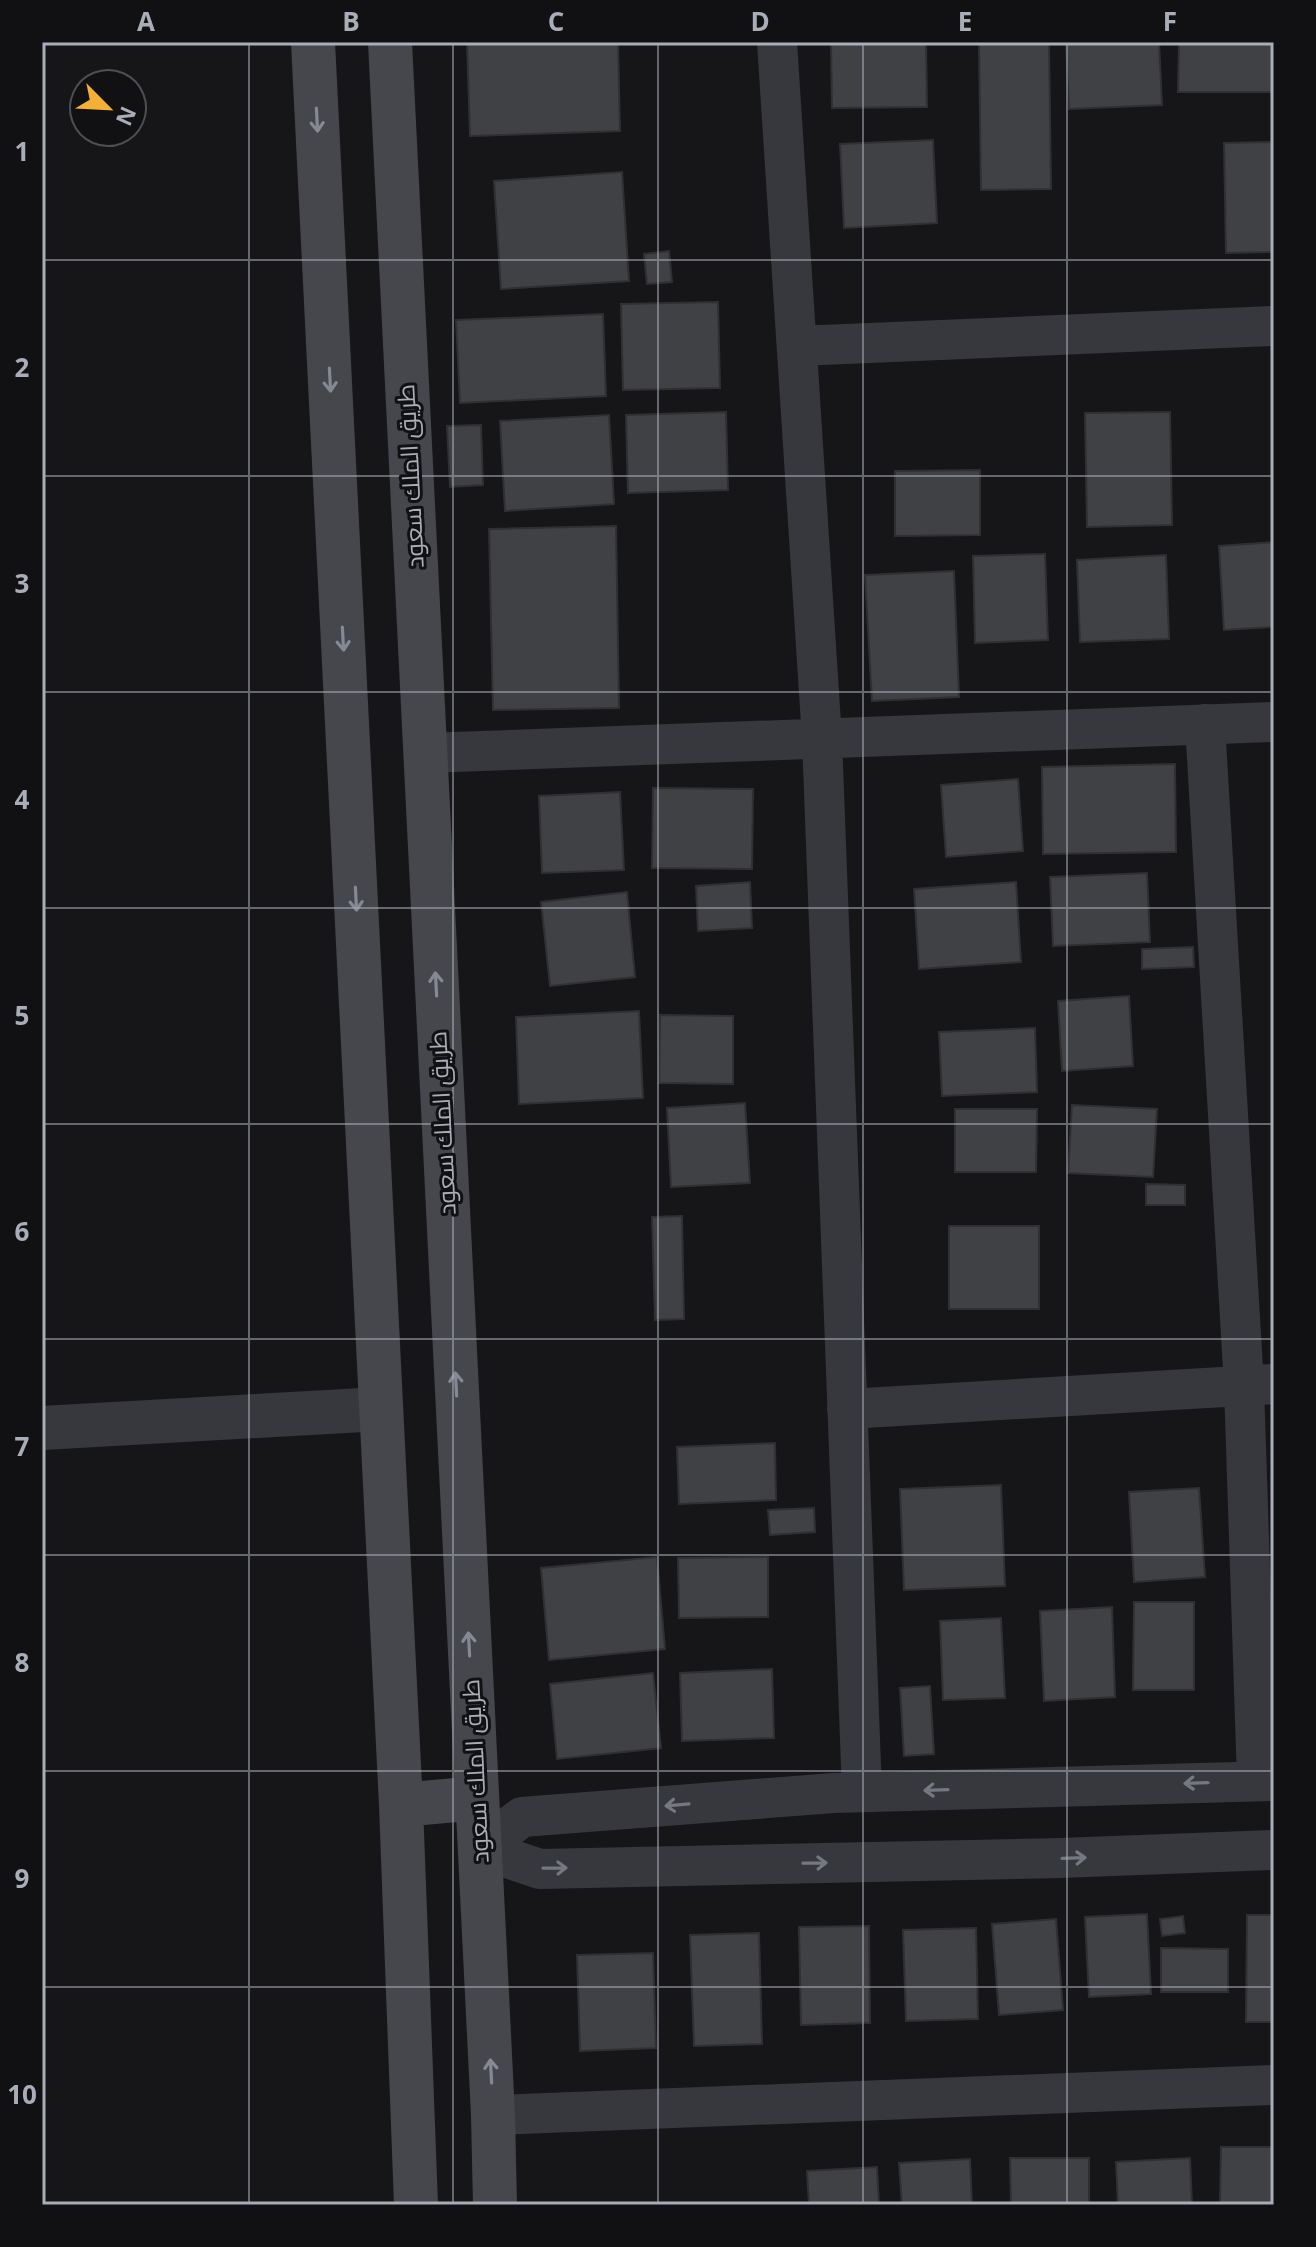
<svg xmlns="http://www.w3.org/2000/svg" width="1316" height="2247" font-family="'Open Sans',Cairo,sans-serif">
	<rect width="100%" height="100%" fill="#161618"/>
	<path fill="#404145" stroke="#303034" stroke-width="2" d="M467 42H618L620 131 470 136Z
		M831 42H926L927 107 832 108Z
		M979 42H1049L1051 189 981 190Z
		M1066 42H1159L1162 105 1069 109Z
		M1179 42H1274V92H1178Z
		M933 140 937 223 844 228 840 144Z
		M1274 142V252L1226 253 1224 143Z
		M622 172 629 281 501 289 494 181Z
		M669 251 672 282 647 284 644 254Z
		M718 302 720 388 623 390 621 304Z
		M603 314 606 396 460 403 456 320Z
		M726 412 728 490 628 493 626 415Z
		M1170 412 1172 525 1087 527 1085 413Z
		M609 415 614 504 505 511 500 421Z
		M481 425 483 485 450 487 447 426Z
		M980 470V535L895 536V471Z
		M616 526 619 708 493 710 489 529Z
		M1274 542V627L1224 630 1219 546Z
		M1045 554 1048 640 975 643 973 556Z
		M1166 555 1169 639 1080 642 1077 560Z
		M954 571 959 697 872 701 865 575Z
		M1175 764 1176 852 1043 854 1042 767Z
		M1018 779 1023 851 946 857 941 785Z
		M653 788 753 789 752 869 652 868Z
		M620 792 624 870 542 873 539 796Z
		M1147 873 1150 942 1053 946 1050 877Z
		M750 882 752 928 698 931 696 886Z
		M1016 882 1021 962 919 969 914 889Z
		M627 892 635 977 550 986 541 902Z
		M1193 947 1194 967 1142 969V949Z
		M1129 996 1133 1066 1062 1071 1058 1001Z
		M639 1011 643 1098 519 1104 516 1017Z
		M660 1015 733 1016V1084L659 1083Z
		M1035 1028 1037 1092 942 1096 939 1032Z
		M745 1103 750 1183 671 1187 667 1108Z
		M1072 1105 1157 1109 1153 1177 1068 1173Z
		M955 1109H1037L1036 1172H955Z
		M1146 1184 1185 1185V1205H1146Z
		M682 1216 684 1319 655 1320 652 1217Z
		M949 1226H1039V1309H949Z
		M775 1443 776 1500 679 1504 677 1447Z
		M1001 1485 1005 1586 904 1590 900 1489Z
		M1199 1488 1205 1577 1134 1582 1129 1492Z
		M814 1508 815 1532 770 1535 768 1510Z
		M657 1557 665 1649 549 1660 541 1568Z
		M768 1557V1617L679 1618 678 1558Z
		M1134 1602H1194V1690H1133Z
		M1112 1607 1115 1697 1044 1701 1040 1611Z
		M1001 1618 1005 1698 943 1700 940 1621Z
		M772 1669 774 1738 682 1741 680 1673Z
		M653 1673 661 1748 557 1759 550 1684Z
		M930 1686 934 1754 904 1756 900 1688Z
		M1147 1914 1151 1994 1089 1997 1085 1917Z
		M1247 1915H1274V2022H1246Z
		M1183 1916 1185 1933 1162 1936 1160 1919Z
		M1056 1919 1063 2010 999 2015 992 1924Z
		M869 1926 870 2023 801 2025 799 1927Z
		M976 1928 978 2019 906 2021 903 1930Z
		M759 1933 762 2044 694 2046 690 1935Z
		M1161 1948 1228 1949V1992H1161Z
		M653 1953 656 2048 580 2051 577 1955Z
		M1221 2147H1274V2205H1220Z
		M1010 2158H1089V2205H1011Z
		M1190 2158 1192 2205H1118L1116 2162Z
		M970 2159 972 2205H902L899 2163Z
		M877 2167 879 2205H809L807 2171Z"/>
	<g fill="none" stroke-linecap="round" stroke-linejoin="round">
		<path stroke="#37383d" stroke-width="40" d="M777 42 822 739 862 1792
			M797 346 1274 326
			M1205 724 1244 1386 1257 1781
			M425 753 1274 722
			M847 1409 1274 1384
			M480 1849 522 1817 834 1793 1274 1781
			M480 1849 540 1869 1060 1858 1274 1850
			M493 2115 1274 2085"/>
		<path stroke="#37383d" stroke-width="44" d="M42 1428 381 1409"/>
		<path stroke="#45474d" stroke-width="44" d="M313 42 401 1805 416 2205
			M390 42 493 2115 495 2205
			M401 1805 477 1798"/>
	</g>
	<defs><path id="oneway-shaft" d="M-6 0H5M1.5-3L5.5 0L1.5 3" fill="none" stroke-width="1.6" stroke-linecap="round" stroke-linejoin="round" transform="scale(2)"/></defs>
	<g stroke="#858993">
		<use href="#oneway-shaft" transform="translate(317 120) rotate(87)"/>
		<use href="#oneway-shaft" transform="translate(330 380) rotate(87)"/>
		<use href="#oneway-shaft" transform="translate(343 639) rotate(87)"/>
		<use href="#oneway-shaft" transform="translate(356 899) rotate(87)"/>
		<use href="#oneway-shaft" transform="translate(436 984) rotate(-93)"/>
		<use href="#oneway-shaft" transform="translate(456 1384) rotate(-93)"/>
		<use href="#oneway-shaft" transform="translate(469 1644) rotate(-93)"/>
		<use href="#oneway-shaft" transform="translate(491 2071) rotate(-93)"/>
	</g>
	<g stroke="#757881">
		<use href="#oneway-shaft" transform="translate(1196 1783) rotate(178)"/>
		<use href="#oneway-shaft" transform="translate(936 1790) rotate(178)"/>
		<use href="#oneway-shaft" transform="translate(677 1805) rotate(175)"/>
		<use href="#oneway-shaft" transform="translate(1074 1858) rotate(-2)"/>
		<use href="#oneway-shaft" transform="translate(815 1863) rotate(-1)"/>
		<use href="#oneway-shaft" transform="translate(555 1868) rotate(-1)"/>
	</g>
	<path fill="none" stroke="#a8adb8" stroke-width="2" stroke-opacity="0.55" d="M249 42V2205M453 42V2205M658 42V2205M863 42V2205M1067 42V2205M42 260H1274M42 476H1274M42 692H1274M42 908H1274M42 1124H1274M42 1339H1274M42 1555H1274M42 1771H1274M42 1987H1274"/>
	<g text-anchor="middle" stroke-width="6" stroke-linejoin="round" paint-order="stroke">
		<g font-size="24" fill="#a8adb8" stroke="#111113">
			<text transform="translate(411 476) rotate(-93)" y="8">طريق الملك سعود</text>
			<text transform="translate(443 1123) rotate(-93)" y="8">طريق الملك سعود</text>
			<text transform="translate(476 1771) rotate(-93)" y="8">طريق الملك سعود</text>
		</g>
	</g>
	<rect width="1316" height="2247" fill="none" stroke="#111113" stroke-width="88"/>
	<g transform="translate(108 108) rotate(114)"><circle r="38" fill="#111113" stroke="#4d4f55" stroke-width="2"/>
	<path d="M0-6L14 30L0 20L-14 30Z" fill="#f2b134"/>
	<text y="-12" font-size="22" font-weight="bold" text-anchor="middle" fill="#a8adb8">N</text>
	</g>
	<rect x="44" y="44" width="1228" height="2159" fill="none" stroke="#a8adb8" stroke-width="3"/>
	<g font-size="26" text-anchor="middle" font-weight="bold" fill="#a8adb8">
		<text x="146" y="31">A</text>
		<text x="351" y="31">B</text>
		<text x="556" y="31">C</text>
		<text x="760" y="31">D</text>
		<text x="965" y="31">E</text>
		<text x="1170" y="31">F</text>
		<text x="22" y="161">1</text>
		<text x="22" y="377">2</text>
		<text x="22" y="593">3</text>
		<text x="22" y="809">4</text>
		<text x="22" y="1025">5</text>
		<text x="22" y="1241">6</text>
		<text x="22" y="1456">7</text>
		<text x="22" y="1672">8</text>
		<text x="22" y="1888">9</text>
		<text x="22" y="2104">10</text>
	</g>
</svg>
